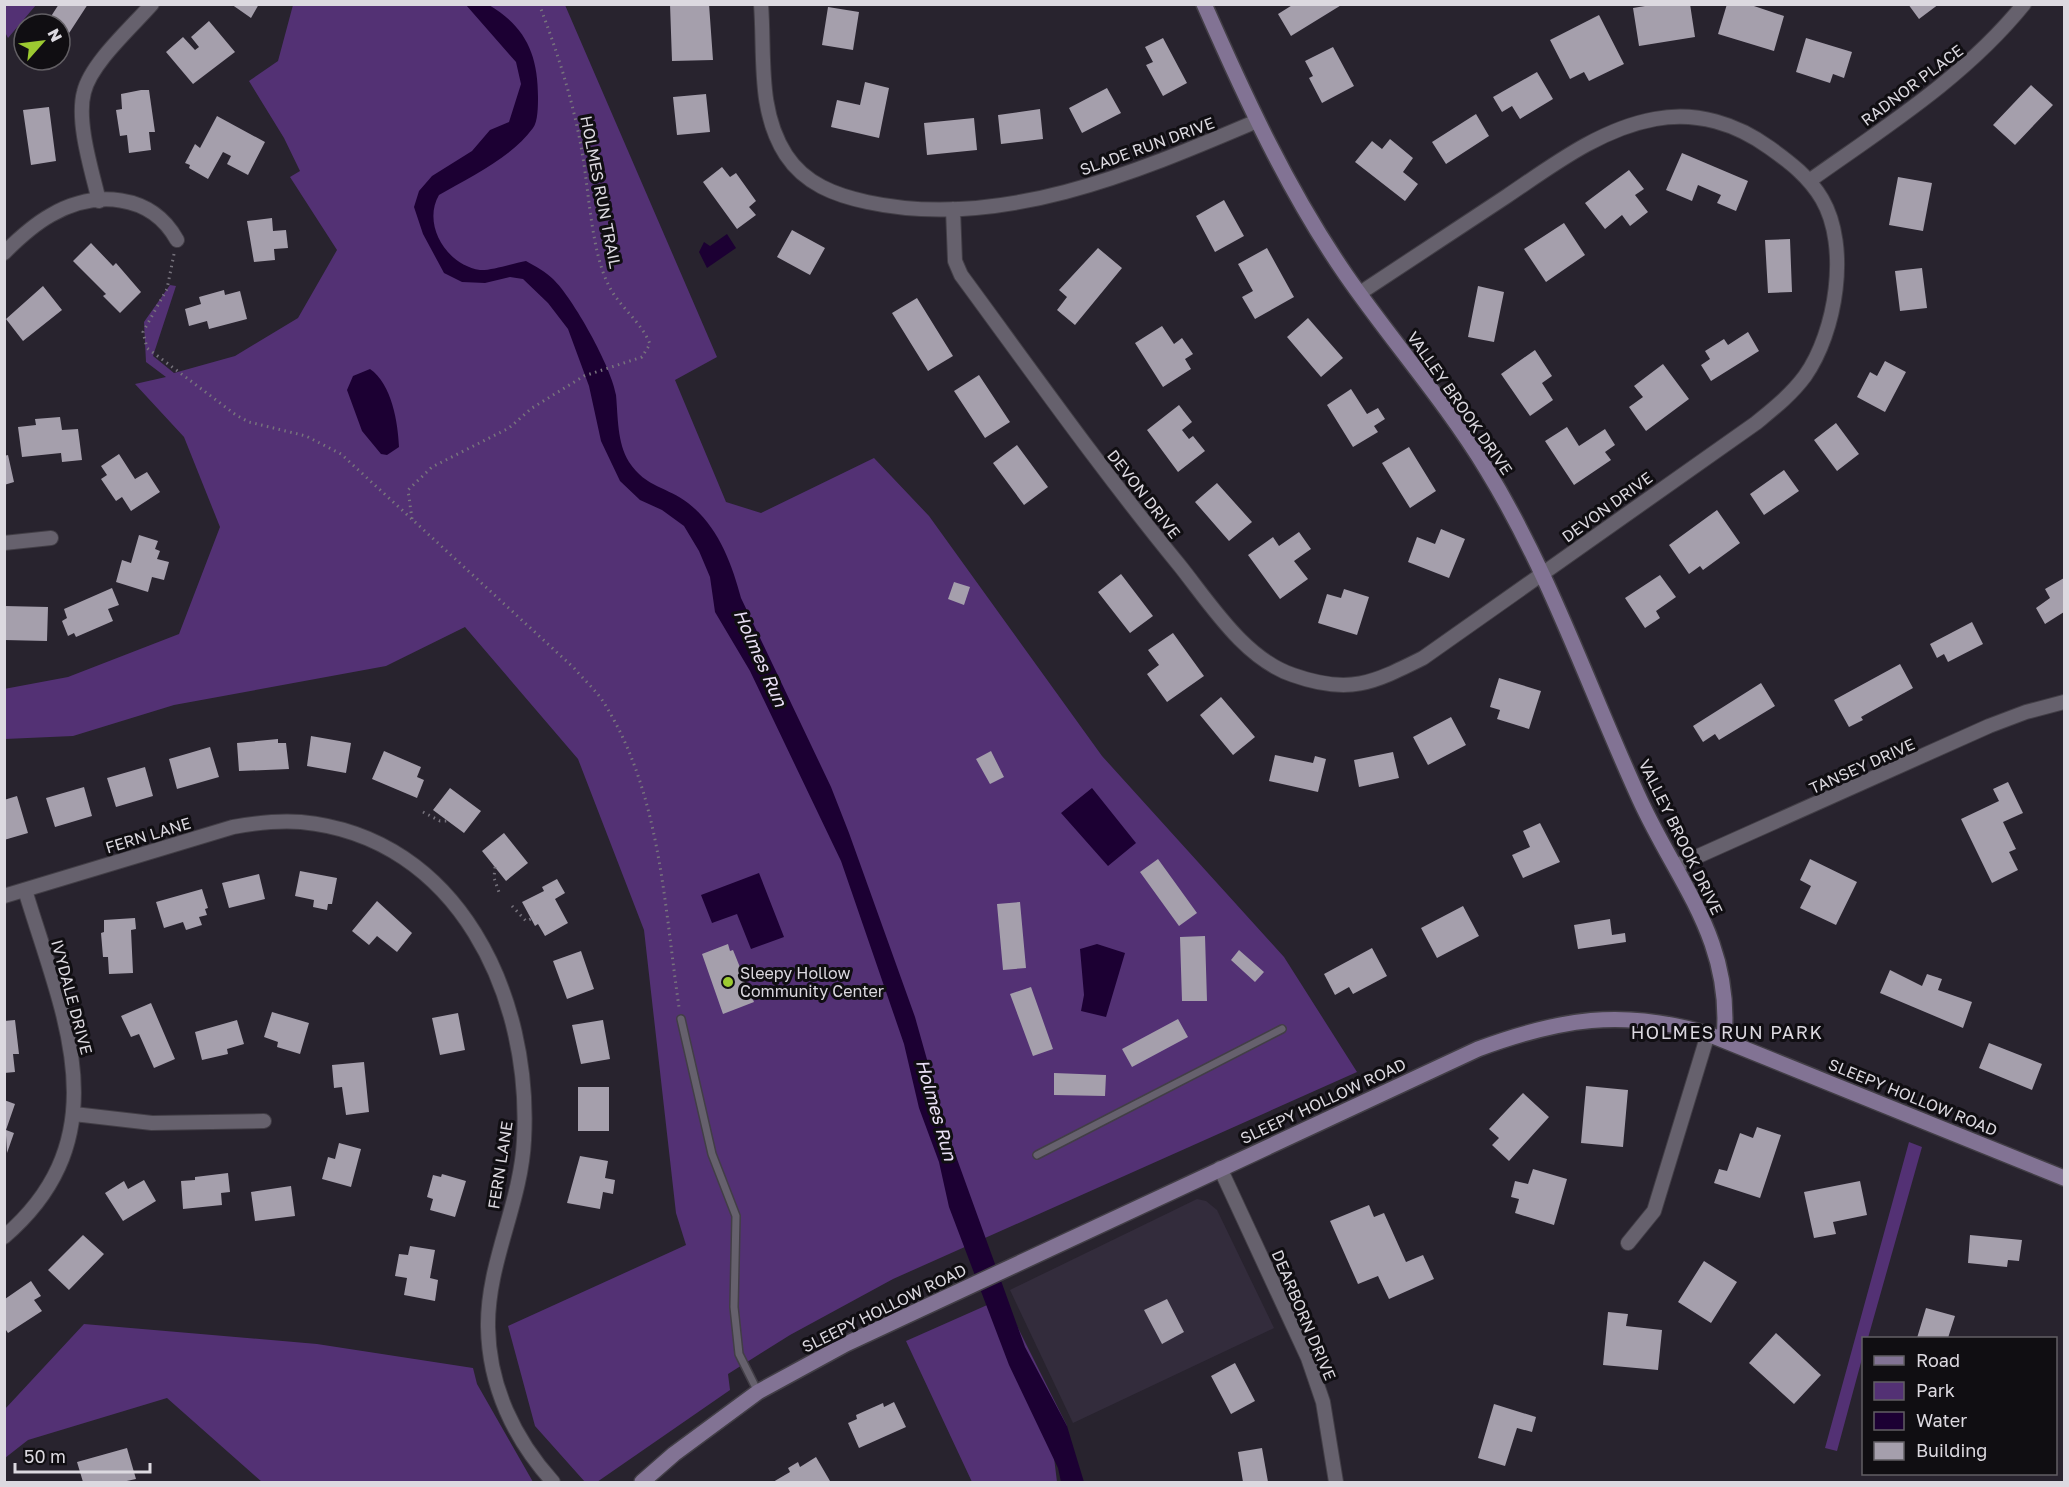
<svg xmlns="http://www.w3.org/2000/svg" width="2069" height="1487" font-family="'Golos Text',sans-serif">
	<rect width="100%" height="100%" fill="#28232e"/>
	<path fill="#332c3c" d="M1197 1199 1206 1201 1217 1210 1274 1328 1073 1423 1010 1290Z"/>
	<path fill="#533174" d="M4 5H36L8 38 5 32Z
		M293 5H565L717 357 675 380 726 502 761 513 874 458 929 516 1102 756 1284 957 1357 1072 893 1279 790 1335 728 1374 730 1390 597 1482H585L535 1426 508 1326 686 1245 676 1213 644 930 578 759 465 627 386 666 174 705 73 736 5 739 4 689 68 677 179 634 220 527 184 437 135 384 166 377 146 362 144 322 170 285 176 286 153 356 174 373 235 356 298 318 337 250 290 177 300 171 284 138 249 81 278 61Z
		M1909 1142 1922 1147 1868 1338H1864L1863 1355 1837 1451 1825 1448Z
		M1003 1298 1067 1426 1051 1433 1057 1482H972L906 1341Z
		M84 1324 317 1344 473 1368 477 1384 533 1482H262L167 1398 28 1440 5 1458V1409Z"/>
	<path fill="#1c0033" d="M466 5C472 5 484 2 489 5 526 27 538 55 538 97 538 105 538 122 533 128 511 158 470 177 439 195 422 224 446 265 480 270 490 271 514 263 526 261 535 266 546 272 553 279 573 298 612 368 616 395 618 416 617 443 629 462 646 488 668 487 688 503 718 526 732 564 741 598L831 787 849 833 915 1017 948 1134 1025 1347 1067 1426 1084 1482H1061L1058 1468 1009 1365 949 1207 939 1162 919 1108 904 1044 841 861 750 671 715 612 710 577 699 551 684 526 662 510 640 500 620 481 601 441 589 386 568 329 548 303 523 279 510 277 485 283 462 282 444 273 423 234 414 207 419 191 432 176 472 151 490 130 509 122 521 84 516 62Z
		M727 234 736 248 707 268 699 252 704 242 710 246Z
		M370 369C392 384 398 423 399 447L387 455 381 454 362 431 347 390 353 376Z
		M1092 788 1136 843 1108 866 1061 813Z
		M759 873 784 937 751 949 737 914 712 923 701 895Z
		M1097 944 1125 953 1106 1017 1081 1011 1084 995 1080 949Z"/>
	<path fill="#a59fac" d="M59 4H88L60 47V24H46Z
		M231 4H259L251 18Z
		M670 4H709L713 60 672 61Z
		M1294 4H1343L1291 36 1278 14Z
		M1657 4H1690L1695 37 1639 46 1633 8Z
		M1727 4H1748L1784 16 1774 51 1718 34Z
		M1908 4H1939L1919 19Z
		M828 7 859 12 853 50 822 45Z
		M1599 15 1624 64 1589 81 1584 72 1570 79 1550 40Z
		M209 21 235 52 193 84 166 52 183 37 195 50 199 47 191 37Z
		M1163 38 1187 83 1163 96 1146 65 1153 62 1145 47Z
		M1806 38 1852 52 1844 78 1833 74 1830 83 1796 72Z
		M1333 47 1354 86 1322 103 1309 78 1313 76 1305 61Z
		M1537 72 1553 99 1520 119 1512 106 1502 112 1493 97Z
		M865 82 889 88 879 138 831 127 837 100 860 105Z
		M2031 85 2053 105 2015 145 1993 125Z
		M1107 88 1121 113 1082 133 1069 108Z
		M141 90H149L155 132H149L151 150 129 153 127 135 120 136 116 110 122 109 121 94Z
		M706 94 710 132 677 135 673 97Z
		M49 107 56 161 31 165 23 110Z
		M1040 109 1043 139 1001 144 998 115Z
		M1476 114 1489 136 1446 164 1432 142Z
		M217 116 265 142 248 175 227 164 231 156 223 152 208 179 189 168 190 165 185 163 195 144 200 148Z
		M974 118 977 150 927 155 924 123Z
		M1390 139 1413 158 1403 172 1418 184 1405 201 1355 162 1372 141 1382 149Z
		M1682 153 1748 181 1736 211 1717 203 1721 195 1698 185 1692 201 1666 190Z
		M722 167 730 177 736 173 756 201 749 207 756 215 737 229 703 182Z
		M1629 170 1644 189 1635 195 1648 212 1630 226 1622 215 1605 229 1585 203Z
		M1898 177 1932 183 1923 231 1889 225Z
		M1224 200 1244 236 1215 252 1196 216Z
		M272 218 273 231 286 230 288 248 274 249 275 260 254 262 247 221Z
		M1564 223 1585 255 1546 282 1524 249Z
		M792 230 825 248 810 275 777 257Z
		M1790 239 1792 292 1768 293 1765 240Z
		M91 243 113 266 116 263 141 292 120 313 103 296 106 294 73 261Z
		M1098 248 1122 268 1075 325 1057 310 1067 297 1059 290Z
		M1267 248 1294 297 1255 319 1242 297 1253 291 1238 264Z
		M1922 268 1927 308 1900 311 1895 271Z
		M43 286 62 310 23 341 6 319Z
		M1478 286 1504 292 1494 342 1468 337Z
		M224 290 225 295 240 291 247 319 209 329 207 321 189 326 185 309 201 304 199 297Z
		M917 298 953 356 928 371 892 313Z
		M1308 318 1343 358 1321 377 1287 337Z
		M1162 326 1174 344 1182 338 1193 354 1185 359 1191 369 1163 387 1135 343Z
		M1748 332 1759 351 1711 381 1701 365 1710 359 1705 351 1724 339 1728 345Z
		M1535 350 1552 376 1542 383 1553 400 1530 416 1501 374Z
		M1885 361 1906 372 1885 412 1857 397 1870 372 1877 376Z
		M1663 364 1689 399 1646 431 1629 407 1643 397 1634 386Z
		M979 375 1010 422 985 438 954 391Z
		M1351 389 1367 414 1378 408 1385 419 1374 426 1378 432 1353 447 1327 405Z
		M1179 405 1192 422 1182 430 1189 439 1193 436 1205 451 1178 472 1147 430Z
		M60 417 62 430 78 429 82 460 62 462 61 453 22 457 18 427 36 425 35 419Z
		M1836 423 1859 454 1837 471 1814 440Z
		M1567 427 1579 446 1605 429 1615 445 1605 452 1611 460 1574 485 1545 441Z
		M1017 445 1048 487 1024 505 993 463Z
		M1409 447 1436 491 1410 508 1382 463Z
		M119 454 135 479 147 472 160 492 131 511 122 497 116 501 101 479 107 475 101 466Z
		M8 455 14 482 4 485V456Z
		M1784 470 1799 491 1764 515 1750 494Z
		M1217 483 1252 522 1229 541 1195 502Z
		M1717 510 1740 543 1703 570 1700 566 1689 574 1669 545Z
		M1441 529 1465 539 1449 578 1408 562 1417 537 1435 544Z
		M1299 532 1311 549 1294 561 1308 579 1280 599 1248 555 1273 537 1279 546Z
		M139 535 158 541 155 549 160 551 157 559 169 562 164 580 152 577 148 592 116 582 122 560 131 563Z
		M1121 574 1153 616 1130 633 1098 592Z
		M1660 575 1676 597 1656 611 1660 618 1645 628 1625 598Z
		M2064 578V612L2045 624 2036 608 2050 598 2045 589Z
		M954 582 970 587 964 605 948 599Z
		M112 588 119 605 108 609 113 621 76 637 74 633 68 636 62 621 67 618 64 609Z
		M1344 589 1369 597 1357 635 1318 623 1327 594 1341 598Z
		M4 606 48 607 47 641 4 640Z
		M1972 622 1983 644 1948 662 1944 654 1937 658 1930 644Z
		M1173 633 1204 676 1167 702 1147 674 1159 665 1148 650Z
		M1900 664 1913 688 1861 717 1863 720 1849 727 1834 700Z
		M1499 678 1541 691 1529 729 1497 719 1500 710 1490 707Z
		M1761 683 1775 706 1719 740 1715 734 1703 742 1693 726Z
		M1221 697 1255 737 1233 755 1200 715Z
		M1451 717 1466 745 1428 765 1413 737Z
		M311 736 351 743 346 773 307 766Z
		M278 739V743H286L289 769 239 771 237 743Z
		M210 747 219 777 177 789 169 759Z
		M384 751 421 767 417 777 424 780 417 798 372 779Z
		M991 751 1004 777 990 784 976 759Z
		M1393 752 1399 778 1359 787 1354 760Z
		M1275 755 1313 763 1315 756 1326 759 1318 792 1269 781Z
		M145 767 153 796 116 807 107 778Z
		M2008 782 2023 813 2003 822 2016 849 2009 852 2018 870 1992 883 1961 819 1999 801 1993 789Z
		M84 787 92 816 55 827 46 798Z
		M450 788 481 811 464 833 433 810Z
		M17 796 28 833 4 840V800Z
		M1540 823 1560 862 1523 878 1512 855 1530 847 1523 831Z
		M504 833 528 863 506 881 482 851Z
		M1158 859 1197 913 1179 926 1140 872Z
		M1810 859 1857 882 1836 925 1800 908 1811 886 1800 880Z
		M300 871 337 878 332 904H328L327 910 313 907 314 900 295 896Z
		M259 874 265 899 229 908 222 883Z
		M557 879 565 893 555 899 568 923 545 936 538 924 535 926 522 902 544 891 542 887Z
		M202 889 208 908 205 909 207 915 199 917 202 925 186 930 183 922 164 928 156 902Z
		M377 901 412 933 397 952 377 936 369 945 352 931Z
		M1020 902 1026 968 1003 970 997 904Z
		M1463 906 1479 936 1437 958 1421 928Z
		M135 918 136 929 131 930 133 973 109 974 108 957H103L101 933 104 932V920Z
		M1610 919 1612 935 1625 933 1626 942 1578 949 1574 925Z
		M1205 936 1207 1001H1182L1180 937Z
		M728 944 730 951 733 950 754 1002 723 1014 702 954Z
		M1372 948 1387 976 1353 994 1349 987 1335 995 1324 974Z
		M1239 950 1264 972 1255 982 1231 960Z
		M581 951 594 989 567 999 553 961Z
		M1890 970 1922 986 1927 974 1942 979 1938 990 1972 1002 1963 1028 1880 993Z
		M1031 987 1053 1049 1033 1056 1010 994Z
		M151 1003 175 1059 154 1068 139 1034 131 1037 121 1016Z
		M272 1012 309 1023 300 1054 277 1047 278 1042 264 1037Z
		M458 1013 465 1050 440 1055 432 1018Z
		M1178 1019 1188 1037 1132 1067 1122 1049Z
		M15 1020 19 1054H13L15 1072 4 1073V1021Z
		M237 1020 244 1044 227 1049 228 1054 202 1060 195 1032Z
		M603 1020 610 1059 581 1064 572 1025Z
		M1989 1043 2042 1064 2032 1090 1979 1068Z
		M364 1062 369 1112 346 1115 342 1087 334 1088 332 1065Z
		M1054 1073 1106 1075 1105 1096 1054 1095Z
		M1586 1086 1628 1090 1623 1147 1581 1143Z
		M578 1087H609V1131H578Z
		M1523 1093 1549 1117 1509 1161 1492 1145 1499 1138 1489 1129Z
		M4 1100 15 1104 6 1130 14 1133 7 1153Z
		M1757 1127 1781 1135 1760 1198 1714 1183 1719 1169 1727 1171 1740 1133 1753 1138Z
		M339 1143 361 1149 351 1187 322 1179 328 1157 335 1159Z
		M580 1156 608 1161 605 1178 615 1180 613 1194 603 1192 600 1209 567 1203Z
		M1533 1169 1567 1179 1554 1225 1515 1213 1519 1199 1511 1197 1515 1181 1528 1184Z
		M228 1173 230 1192 221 1193 222 1205 183 1209 181 1181 195 1180V1177Z
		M442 1174 466 1181 455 1217 430 1210 433 1199 427 1197 433 1175 441 1177Z
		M144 1180 156 1201 123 1221 105 1193 124 1181 128 1189Z
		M1860 1181 1867 1215 1833 1222 1836 1234 1814 1238 1804 1192Z
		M291 1186 295 1216 255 1221 251 1192Z
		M1369 1205 1374 1217 1384 1213 1406 1262 1423 1255 1434 1279 1389 1299 1378 1276 1358 1284 1330 1221Z
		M83 1235 104 1254 69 1290 48 1270Z
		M1970 1235 2022 1240 2019 1261 2008 1260 2007 1267 1968 1263Z
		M410 1246 435 1250 430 1278 438 1280 435 1301 404 1295 407 1278 395 1276 399 1254 408 1255Z
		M1704 1261 1737 1282 1711 1323 1678 1302Z
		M31 1281 41 1296 34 1300 42 1311 8 1333 4 1327 5 1299Z
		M1167 1299 1184 1332 1162 1344 1144 1310Z
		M1926 1308 1955 1316 1948 1338H1917Z
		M1608 1312 1628 1314 1626 1326 1662 1330 1658 1370 1603 1365Z
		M1776 1333 1821 1375 1794 1404 1749 1363Z
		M1235 1363 1255 1401 1231 1414 1211 1376Z
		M894 1402 906 1427 859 1448 848 1423 857 1419 856 1415 883 1403 884 1407Z
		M1494 1404 1536 1417 1532 1432 1517 1428 1505 1466 1478 1458Z
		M127 1448 136 1479 122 1482H83L77 1462Z
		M1262 1448 1268 1482H1243L1238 1452Z
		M816 1457 830 1481 827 1482H773L790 1472 788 1468 798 1462 800 1467Z"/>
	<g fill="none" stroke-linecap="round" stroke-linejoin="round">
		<defs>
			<path id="lane" d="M681 1019 712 1154 736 1216 734 1307 739 1354 758 1392
				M1037 1155 1282 1029"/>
			<path id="street" d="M761 4C765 56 757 110 786 155 805 184 835 195 867 202 1000 231 1137 172 1257 121
				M1809 181C1885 127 1965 77 2024 4
				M99 201C92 171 76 122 84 92 91 63 132 27 152 4
				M953 209 955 261 961 275C1033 373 1103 472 1180 566 1211 605 1245 659 1293 675 1349 695 1373 683 1423 658L1756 423C1773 409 1791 395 1805 376 1836 332 1850 247 1822 199 1809 177 1791 163 1770 148 1737 124 1697 111 1655 119 1600 129 1553 165 1507 196 1458 228 1409 261 1360 293
				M4 253C19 238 33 225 51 215 95 190 151 193 177 240
				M4 543 51 538
				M1676 866 1989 726 2026 712 2064 702
				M4 896 233 827C255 823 278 820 301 822 459 837 532 997 524 1140 521 1204 487 1263 488 1327 489 1386 514 1439 553 1482
				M74 1114 152 1123 264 1121
				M1220 1168 1308 1358 1323 1402 1336 1482
				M4 1237C123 1135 62 1013 25 890
				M1628 1243 1654 1211 1708 1034"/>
			<path id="secondary" d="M1204 4C1245 97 1288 191 1346 275 1391 340 1445 401 1487 470 1551 575 1589 689 1640 800 1678 883 1733 940 1724 1039
				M642 1482 674 1454 758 1392 846 1344 1478 1049C1559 1019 1622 1008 1708 1034L2064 1178"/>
		</defs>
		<use href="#lane" stroke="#423e46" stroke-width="10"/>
		<use href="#street" stroke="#423e46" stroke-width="16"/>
		<use href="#secondary" stroke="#423e46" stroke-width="18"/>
		<path stroke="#77737d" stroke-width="3" stroke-dasharray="1.5 4.5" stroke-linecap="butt" d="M174 254 167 289 143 332 147 348 236 415 249 422 306 436 341 454 574 668C584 680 598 692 606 706 661 797 664 905 679 1007
			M412 519 408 490 432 467 509 428 532 408 584 376 642 357 650 344C641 321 618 306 608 284 592 252 589 194 583 158 575 107 558 53 539 4
			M423 812 440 821H448
			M495 867 494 878 500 895
			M512 906 526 921 531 919"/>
		<use href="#lane" stroke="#66616d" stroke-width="7"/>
		<use href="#street" stroke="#66616d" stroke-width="14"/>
		<use href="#secondary" stroke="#827394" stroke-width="15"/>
	</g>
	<circle fill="#9cca31" stroke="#100e12" stroke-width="2" cx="728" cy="982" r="6"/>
	<g text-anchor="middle" stroke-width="6" stroke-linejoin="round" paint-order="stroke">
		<g font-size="16" fill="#dcd9e0" stroke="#100e12">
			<text transform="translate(1912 85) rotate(-37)" y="6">RADNOR PLACE</text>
			<text transform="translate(1147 146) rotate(-20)" y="6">SLADE RUN DRIVE</text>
			<text transform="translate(601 192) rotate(79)" y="6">HOLMES RUN TRAIL</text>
			<text transform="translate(1460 403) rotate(55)" y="6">VALLEY BROOK DRIVE</text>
			<text transform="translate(1144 494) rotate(52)" y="6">DEVON DRIVE</text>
			<text transform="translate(1607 507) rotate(-36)" y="6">DEVON DRIVE</text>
			<text transform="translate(1862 766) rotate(-24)" y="6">TANSEY DRIVE</text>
			<text transform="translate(148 835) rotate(-17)" y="6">FERN LANE</text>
			<text transform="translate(1681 837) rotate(64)" y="6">VALLEY BROOK DRIVE</text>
			<text transform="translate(72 997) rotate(75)" y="6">IVYDALE DRIVE</text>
			<text transform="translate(1913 1097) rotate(22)" y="6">SLEEPY HOLLOW ROAD</text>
			<text transform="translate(1323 1101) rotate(-25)" y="6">SLEEPY HOLLOW ROAD</text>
			<text transform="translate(500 1165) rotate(-81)" y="6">FERN LANE</text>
			<text transform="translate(884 1308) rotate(-26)" y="6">SLEEPY HOLLOW ROAD</text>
			<text transform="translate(1304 1315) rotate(67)" y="6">DEARBORN DRIVE</text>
		</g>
		<g font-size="16" fill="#dcd9e0" stroke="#100e12" text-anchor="start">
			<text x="740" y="979">Sleepy Hollow<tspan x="740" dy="18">Community Center</tspan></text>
		</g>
		<g font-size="18" font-style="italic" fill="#e9dff5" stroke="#100e12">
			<text transform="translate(760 658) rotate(66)" y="6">Holmes Run</text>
			<text transform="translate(936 1110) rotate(74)" y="6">Holmes Run</text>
		</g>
		<g font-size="18" letter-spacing="1.5" fill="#dcd9e0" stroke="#100e12">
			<text x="1727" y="1039">HOLMES RUN PARK</text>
		</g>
	</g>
	<rect width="2069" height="1487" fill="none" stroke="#dcd9e0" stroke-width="12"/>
	<rect x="1862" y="1337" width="195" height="138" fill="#100e12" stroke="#625f64" stroke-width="1.5"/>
	<rect x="1874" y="1356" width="30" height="9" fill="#827394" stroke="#625f64" stroke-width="1.5"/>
	<text x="1916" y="1367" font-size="18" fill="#dcd9e0">Road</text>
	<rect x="1874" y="1382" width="30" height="18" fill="#533174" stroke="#625f64" stroke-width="1.5"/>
	<text x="1916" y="1397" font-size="18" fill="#dcd9e0">Park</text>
	<rect x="1874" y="1412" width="30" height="18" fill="#1c0033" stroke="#625f64" stroke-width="1.5"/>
	<text x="1916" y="1427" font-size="18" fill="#dcd9e0">Water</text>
	<rect x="1874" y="1442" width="30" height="18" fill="#a59fac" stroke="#625f64" stroke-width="1.5"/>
	<text x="1916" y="1457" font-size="18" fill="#dcd9e0">Building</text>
	<g transform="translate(42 42) rotate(62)"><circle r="28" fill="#100e12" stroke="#625f64" stroke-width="1.5"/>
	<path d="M0-4.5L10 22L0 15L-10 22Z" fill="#9cca31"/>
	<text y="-9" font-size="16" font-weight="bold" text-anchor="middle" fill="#dcd9e0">N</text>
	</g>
	<path d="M15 1463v9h135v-9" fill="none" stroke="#dcd9e0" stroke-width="3"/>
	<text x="24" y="1463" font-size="18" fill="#dcd9e0" stroke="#100e12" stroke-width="4.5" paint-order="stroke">50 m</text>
</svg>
